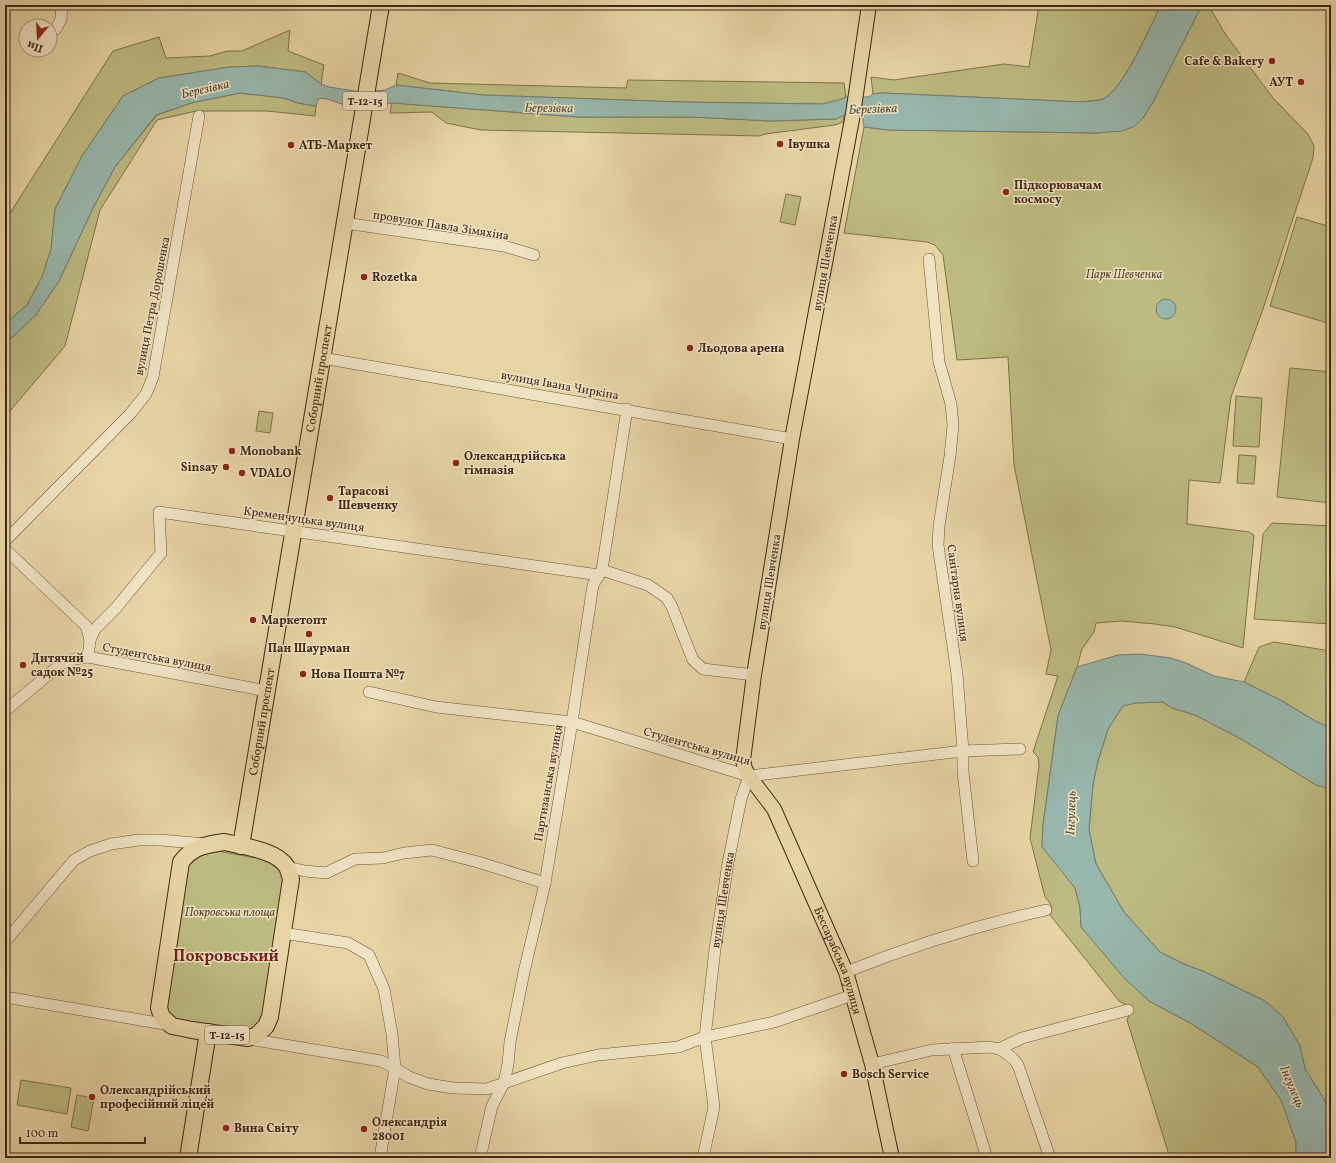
<svg xmlns="http://www.w3.org/2000/svg" width="1336" height="1163" font-family="Vollkorn,serif">
	<rect width="100%" height="100%" fill="#e7d4a5"/>
	<filter id="stains"><feTurbulence type="fractalNoise" baseFrequency=".005" numOctaves="4"/><feColorMatrix values="0 0 0 0 .2 0 0 0 0 .09 0 0 0 0 .02 0 0 0 .5 -.17"/></filter>
	<radialGradient id="worn" r=".72"><stop offset=".6" stop-color="#630" stop-opacity="0"/><stop offset="1" stop-color="#630" stop-opacity=".3"/></radialGradient>
	<path fill="#bdbb81" stroke="#7f714a" d="M1039 5H1161C1151 25 1123 90 1103 99 1097 101 1089 101 1082 102L883 93 873 94 871 77 894 80 1004 64 1029 67Z
		M1202 5H1208L1226 35 1273 98 1308 134 1314 146 1313 158 1263 309 1231 397 1220 483 1189 480 1187 524 1249 532 1254 535 1243 648 1175 627 1155 624 1121 621 1096 623 1094 632 1082 649 1077 667 1058 716 1043 825 1042 846 1075 888 1080 907 1081 927 1149 1001 1192 1024 1258 1067 1281 1100 1296 1142V1158H1170L1127 1020 1131 1011 1130 1007 1119 1001 1050 915C1054 907 1050 903 1045 897L1030 838 1039 765 1038 757 1033 752 1058 676 1046 674 1051 650 1014 465 1008 357 957 360 943 255 935 245 927 242 844 233 864 127 889 130 1097 133 1135 126 1143 118 1153 102Z
		M290 30 288 51 324 65 321 84 305 72 259 66 230 67 159 78 123 96 82 156 55 209 51 249 42 277 27 305 5 324V221L113 51 159 37 166 58 210 56 227 51H242Z
		M398 73 430 83 626 88 628 80 844 83 846 97 839 100 822 104 681 102 483 95 396 85Z
		M240 93 284 98 298 103 316 106 315 116 267 111H196L157 120 100 210 65 346 5 417V344L35 316 59 281 94 206 115 167 157 115 191 103Z
		M392 103 578 117H693L770 121 836 119 844 115 843 122 835 125 765 134 760 136 481 130 446 123 432 112 390 113Z
		M786 194 801 197 795 225 780 222Z
		M1297 217 1331 227V324L1270 306Z
		M1290 368 1331 372V503L1277 497Z
		M1236 396 1262 398 1259 447 1233 446Z
		M259 411 273 413 270 433 256 431Z
		M1239 455 1256 456 1254 484 1237 483Z
		M1272 523 1331 526V624L1254 619 1263 534Z
		M1274 642 1331 651V728L1315 721 1282 701 1244 682 1259 647Z
		M1163 702 1172 708 1195 715 1243 740 1316 785 1331 789V1117L1324 1099 1305 1069 1300 1046 1283 1017 1265 1001 1205 972 1184 964 1160 952 1124 912 1096 864 1089 830 1093 784 1098 761 1108 729 1123 706 1135 703Z
		M208 849 277 862 285 870 266 1016 257 1028 245 1034 177 1023 168 1013 164 1002 184 864Z
		M21 1080 71 1088 67 1114 17 1105Z
		M77 1095 94 1098 88 1131 71 1127Z"/>
	<path fill="#98b7ad" stroke="#757d70" d="M1161 5H1202L1153 102 1143 118 1135 126 1122 131 1097 133 889 130 864 127 862 114 849 111 846 112 844 115 836 119 770 121 693 117H578L392 103 371 107H351L327 99 319 98 316 106 298 103 284 98 240 93 191 103 156 115 115 167 94 206 59 281 35 316 5 344V324L27 305 42 277 51 249 55 209 82 156 123 96 159 78 230 67 259 66 305 72 321 84 329 87 361 92 385 90 396 85 483 95 681 102 822 104 839 100 846 97H869L873 94 883 93 1082 102C1089 101 1097 101 1103 99 1123 90 1151 26 1161 5Z
		M1156 309a10 10 0 1 1 20 0a10 10 0 1 1-20 0Z
		M1140 654 1171 658 1186 663 1214 676 1244 682 1282 701 1315 721 1331 728V789L1316 785 1243 740 1195 715 1172 708 1163 702 1135 703 1123 706 1108 729 1098 761 1093 784 1089 830 1096 864 1124 912 1160 952 1184 964 1205 972 1265 1001 1283 1017 1300 1046 1305 1069 1324 1099 1331 1117V1158H1296V1142L1281 1100 1258 1067 1192 1024 1149 1001 1125 979 1081 927 1080 907 1075 888 1042 847 1043 825 1058 716 1077 667 1118 655Z"/>
	<g fill="none" stroke-linecap="round" stroke-linejoin="round">
		<defs>
			<g id="minor">
				<path d="M56 29 61 19 62 5"/>
				<path d="M345 223 504 246 534 255"/>
				<path d="M929 259 939 362 951 404 953 425 950 456 939 526 938 545 957 674 963 751V772L973 861"/>
				<path d="M322 358 792 439"/>
				<path d="M5 541 130 414 146 394 153 377 199 116"/>
				<path d="M5 549 86 626 90 640 88 657 267 691"/>
				<path d="M602 570 648 585 667 598 672 607 693 660 703 669 754 675"/>
				<path d="M90 640 95 629 116 608 161 553 159 512 599 575"/>
				<path d="M369 692 436 707 572 722 749 776 963 751 1020 749"/>
				<path d="M5 711 61 664 74 659 88 657"/>
				<path d="M287 867 305 871 326 873 355 859 383 858 404 853 432 850 478 862 545 883"/>
				<path d="M283 933 348 943 369 955 384 989 392 1034 395 1068 380 1158"/>
				<path d="M5 942 74 860 90 851 111 844 139 840H161L205 844"/>
				<path d="M846 972C911 946 978 925 1046 910"/>
				<path d="M5 997 170 1025"/>
				<path d="M249 1039 381 1061 395 1068 409 1077 428 1084 453 1088 487 1089 562 1063 598 1055 678 1047 705 1037 774 1022 853 995"/>
				<path d="M953 1048 987 1158"/>
				<path d="M999 1049C1007 1053 1013 1057 1018 1065L1050 1158"/>
				<path d="M872 1064 932 1050 990 1047 999 1049 1022 1038 1128 1010"/>
				<path d="M480 1158 492 1106 504 1083 508 1064 510 1042 524 972 545 883 572 722 593 585 602 570 627 409"/>
				<path id="s1" d="M703 1158 714 1107 705 1037 715 949 728 863 741 799 749 776"/>
			</g>
			<g id="major">
				<path id="s2" d="M869 5 853 114 792 439 754 675 743 760 745 769 749 776 774 809 846 972 872 1064 892 1158"/>
			</g>
			<g id="highway">
				<path d="M224 842C242 846 277 850 287 867 289 871 290 876 291 879L270 1017 266 1026 257 1035 248 1038 192 1030 172 1026 162 1017 159 1008 181 862C193 846 205 845 224 842Z"/>
				<path id="s3" d="M241 846 381 5"/>
				<path d="M188 1158 208 1032"/>
			</g>
		</defs>
		<use href="#minor" stroke="#6a5238" stroke-width="12"/>
		<use href="#major" stroke="#412714" stroke-width="16"/>
		<use href="#highway" stroke="#412714" stroke-width="18"/>
		<use href="#minor" stroke="#efe3c4" stroke-width="11"/>
		<use href="#major" stroke="#e7d4a5" stroke-width="14"/>
		<use href="#highway" stroke="#e7d4a5" stroke-width="16"/>
	</g>
	<g fill="#8f2418" stroke="#efe3c4" stroke-width="1.5">
		<circle cx="1272" cy="61" r="4"/>
		<circle cx="1301" cy="82" r="4"/>
		<circle cx="780" cy="144" r="4"/>
		<circle cx="291" cy="145" r="4"/>
		<circle cx="1006" cy="192" r="4"/>
		<circle cx="364" cy="277" r="4"/>
		<circle cx="690" cy="348" r="4"/>
		<circle cx="232" cy="451" r="4"/>
		<circle cx="456" cy="463" r="4"/>
		<circle cx="226" cy="467" r="4"/>
		<circle cx="242" cy="473" r="4"/>
		<circle cx="330" cy="498" r="4"/>
		<circle cx="253" cy="620" r="4"/>
		<circle cx="309" cy="634" r="4"/>
		<circle cx="23" cy="665" r="4"/>
		<circle cx="303" cy="674" r="4"/>
		<circle cx="844" cy="1074" r="4"/>
		<circle cx="92" cy="1097" r="4"/>
		<circle cx="226" cy="1128" r="4"/>
		<circle cx="364" cy="1129" r="4"/>
	</g>
	<g text-anchor="middle" stroke-width="3" stroke-linejoin="round" paint-order="stroke">
		<g fill="#efe3c4" stroke="#755f49" stroke-width="1">
			<rect x="343" y="92" width="44" height="18" rx="3"/>
			<rect x="205" y="1026" width="44" height="18" rx="3"/>
		</g>
		<g font-size="11" font-weight="bold" fill="#412714">
			<text x="365" y="105">Т-12-15</text>
			<text x="227" y="1039">Т-12-15</text>
		</g>
		<g font-size="12" font-weight="bold" fill="#412714" stroke="#efe3c4" text-anchor="start">
			<text x="1264" y="65" text-anchor="end">Cafe &amp; Bakery</text>
			<text x="1293" y="86" text-anchor="end">АУТ</text>
			<text x="788" y="148">Івушка</text>
			<text x="299" y="149">АТБ-Маркет</text>
			<text x="1014" y="189">Підкорювачам<tspan x="1014" dy="14">космосу</tspan></text>
			<text x="372" y="281">Rozetka</text>
			<text x="698" y="352">Льодова арена</text>
			<text x="240" y="455">Monobank</text>
			<text x="464" y="460">Олександрійська<tspan x="464" dy="14">гімназія</tspan></text>
			<text x="218" y="471" text-anchor="end">Sinsay</text>
			<text x="250" y="477">VDALO</text>
			<text x="338" y="495">Тарасові<tspan x="338" dy="14">Шевченку</tspan></text>
			<text x="261" y="624">Маркетопт</text>
			<text x="309" y="652" text-anchor="middle">Пан Шаурман</text>
			<text x="31" y="662">Дитячий<tspan x="31" dy="14">садок №25</tspan></text>
			<text x="311" y="678">Нова Пошта №7</text>
			<text x="852" y="1078">Bosch Service</text>
			<text x="100" y="1094">Олександрійський<tspan x="100" dy="14">професійний ліцей</tspan></text>
			<text x="372" y="1126">Олександрія<tspan x="372" dy="14">28001</tspan></text>
			<text x="234" y="1132">Вина Світу</text>
		</g>
		<g font-size="12" fill="#412714" stroke="#efe3c4">
			<text transform="translate(441 225) rotate(9)" y="4">провулок Павла Зімяхіна</text>
			<text transform="translate(825 263) rotate(-80)" y="4">вулиця Шевченка</text>
			<text transform="translate(152 306) rotate(-79)" y="4">вулиця Петра Дорошенка</text>
			<text dy="4" stroke="none"><textPath href="#s3" startOffset="474">Соборний проспект</textPath></text>
			<text transform="translate(560 385) rotate(10)" y="4">вулиця Івана Чиркіна</text>
			<text transform="translate(304 519) rotate(8)" y="4">Кременчуцька вулиця</text>
			<text transform="translate(769 582) rotate(-81)" y="4">вулиця Шевченка</text>
			<text transform="translate(958 593) rotate(82)" y="4">Санітарна вулиця</text>
			<text transform="translate(157 657) rotate(11)" y="4">Студентська вулиця</text>
			<text dy="4" stroke="none"><textPath href="#s3" startOffset="126">Соборний проспект</textPath></text>
			<text transform="translate(697 746) rotate(16)" y="4">Студентська вулиця</text>
			<text transform="translate(548 783) rotate(-80)" y="4">Партизанська вулиця</text>
			<text dy="4" stroke="none"><textPath href="#s1" startOffset="261">вулиця Шевченка</textPath></text>
			<text dy="4" stroke="none"><textPath href="#s2" startOffset="989">Бессарабська вулиця</textPath></text>
		</g>
		<g font-size="12" font-style="italic" fill="#5a452a" stroke="#efe3c4">
			<text x="1124" y="278">Парк Шевченка</text>
			<text x="230" y="916">Покровська площа</text>
		</g>
		<g font-size="13" font-style="italic" fill="#574b3a" stroke="#efe3c4">
			<text transform="translate(205 88) rotate(-13)" y="5">Березівка</text>
			<text transform="translate(549 107) rotate(1)" y="5">Березівка</text>
			<text transform="translate(873 108) rotate(-2)" y="5">Березівка</text>
			<text transform="translate(1070 813) rotate(-88)" y="5">Інгулець</text>
			<text transform="translate(1293 1086) rotate(67)" y="5">Інгулець</text>
		</g>
		<g font-size="16" font-weight="bold" fill="#7a1f14" stroke="#efe3c4">
			<text x="226" y="961">Покровський</text>
		</g>
	</g>
	<rect width="1336" height="1163" fill="none" stroke="#e7d4a5" stroke-width="20"/>
	<rect x="6" y="6" width="1324" height="1151" fill="none" stroke="#412714" stroke-width="2"/>
	<rect x="10" y="10" width="1316" height="1143" fill="none" stroke="#412714"/>
	<g transform="translate(38 38) rotate(198)"><circle r="19" fill="#efe3c4" stroke="#a9987e"/>
	<path d="M0-3L7 15L0 10L-7 15Z" fill="#8f2418"/>
	<text y="-6" font-size="11" font-weight="bold" text-anchor="middle" fill="#412714">Пн</text>
	</g>
	<path d="M20 1137v6h125v-6" fill="none" stroke="#412714" stroke-width="2"/>
	<text x="26" y="1137" font-size="12" fill="#412714" stroke="#efe3c4" stroke-width="3" paint-order="stroke">100 m</text>
	<rect width="100%" height="100%" filter="url(#stains)"/>
	<rect width="100%" height="100%" fill="url(#worn)"/>
</svg>
